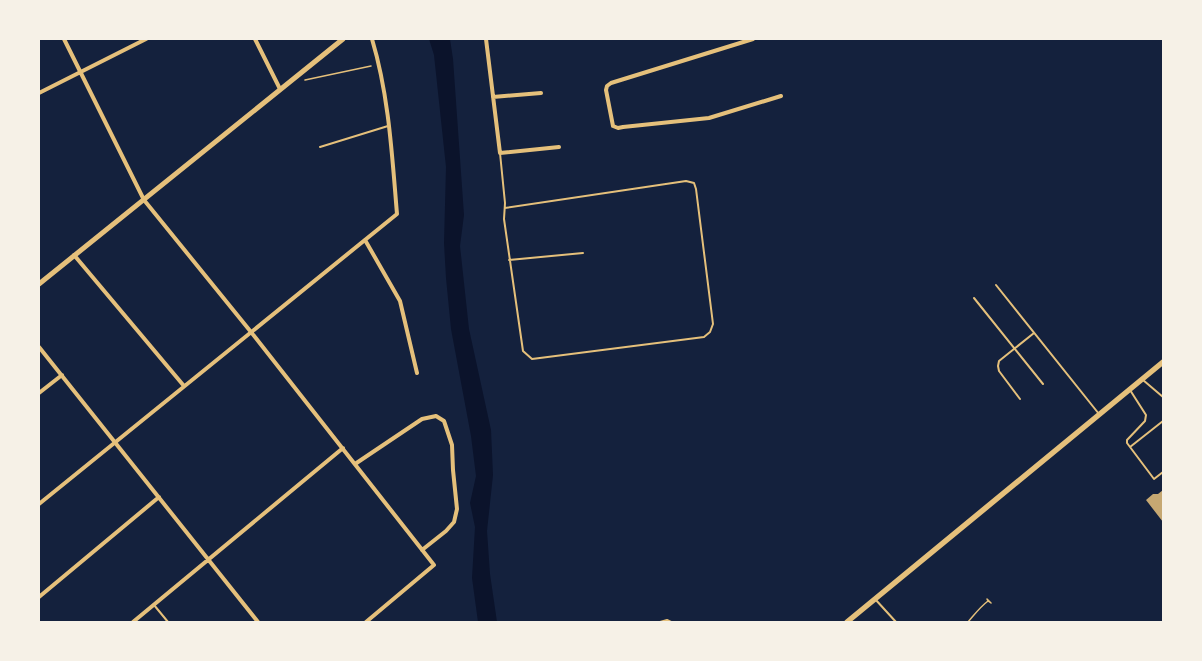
<svg xmlns="http://www.w3.org/2000/svg" width="1202" height="661" font-family="Quicksand,sans-serif">
	<rect width="100%" height="100%" fill="#14213d"/>
	<path fill="#0b132b" d="M429 39H450L453 59 464 215 460 246 469 329 491 430 493 475 487 531 490 574 497 622H478L472 578 475 527 470 503 476 476 471 436 451 329 446 278 444 243 446 167 434 55Z"/>
	<path fill="#c6a872" d="M1163 490V522L1146 500 1153 494H1158Z"/>
	<g fill="none" stroke-linecap="round" stroke-linejoin="round">
		<path stroke="#e5c07b" stroke-width="1.5" d="M305 80 371 66
			M968 622C975 614 980 607 988 601L991 603 987 599 988 601"/>
		<path stroke="#e5c07b" stroke-width="2" d="M320 147 388 126
			M500 153 505 203 504 219 523 351 532 359 704 337 710 332 713 324 696 189 694 183 686 181 505 208
			M509 260 583 253
			M996 285 1099 414
			M974 298 1043 384
			M1143 380 1163 397
			M1130 390 1146 415 1145 421 1127 440V443L1154 479 1163 472
			M1020 399 999 371 998 366 999 361 1034 333
			M1130 447 1163 421
			M875 599 896 622
			M154 605 168 622
			M660 622 667 620 671 622"/>
		<path stroke="#e5c07b" stroke-width="4" d="M64 39 144 200 251 332 434 565 366 622
			M255 39 280 89
			M486 39 500 153 559 147
			M753 39 611 83 607 86 606 90 613 126 618 128 623 127 709 118 781 96
			M39 93 146 39
			M493 97 541 93
			M365 240 400 301 417 373
			M74 255 184 386
			M39 347 258 622
			M39 393 62 375
			M355 464 422 419 436 416 444 421 452 445 453 470 457 509 454 522 446 531 422 550
			M39 504 397 214C392 155 389 96 372 39
			M39 597 159 497
			M133 622 343 448"/>
		<path stroke="#e5c07b" stroke-width="5" d="M39 284 343 39"/>
		<path stroke="#e5c07b" stroke-width="5.5" d="M847 622 1163 362"/>
	</g>
	<rect width="1202" height="661" fill="none" stroke="#f6f1e7" stroke-width="80"/>
</svg>
